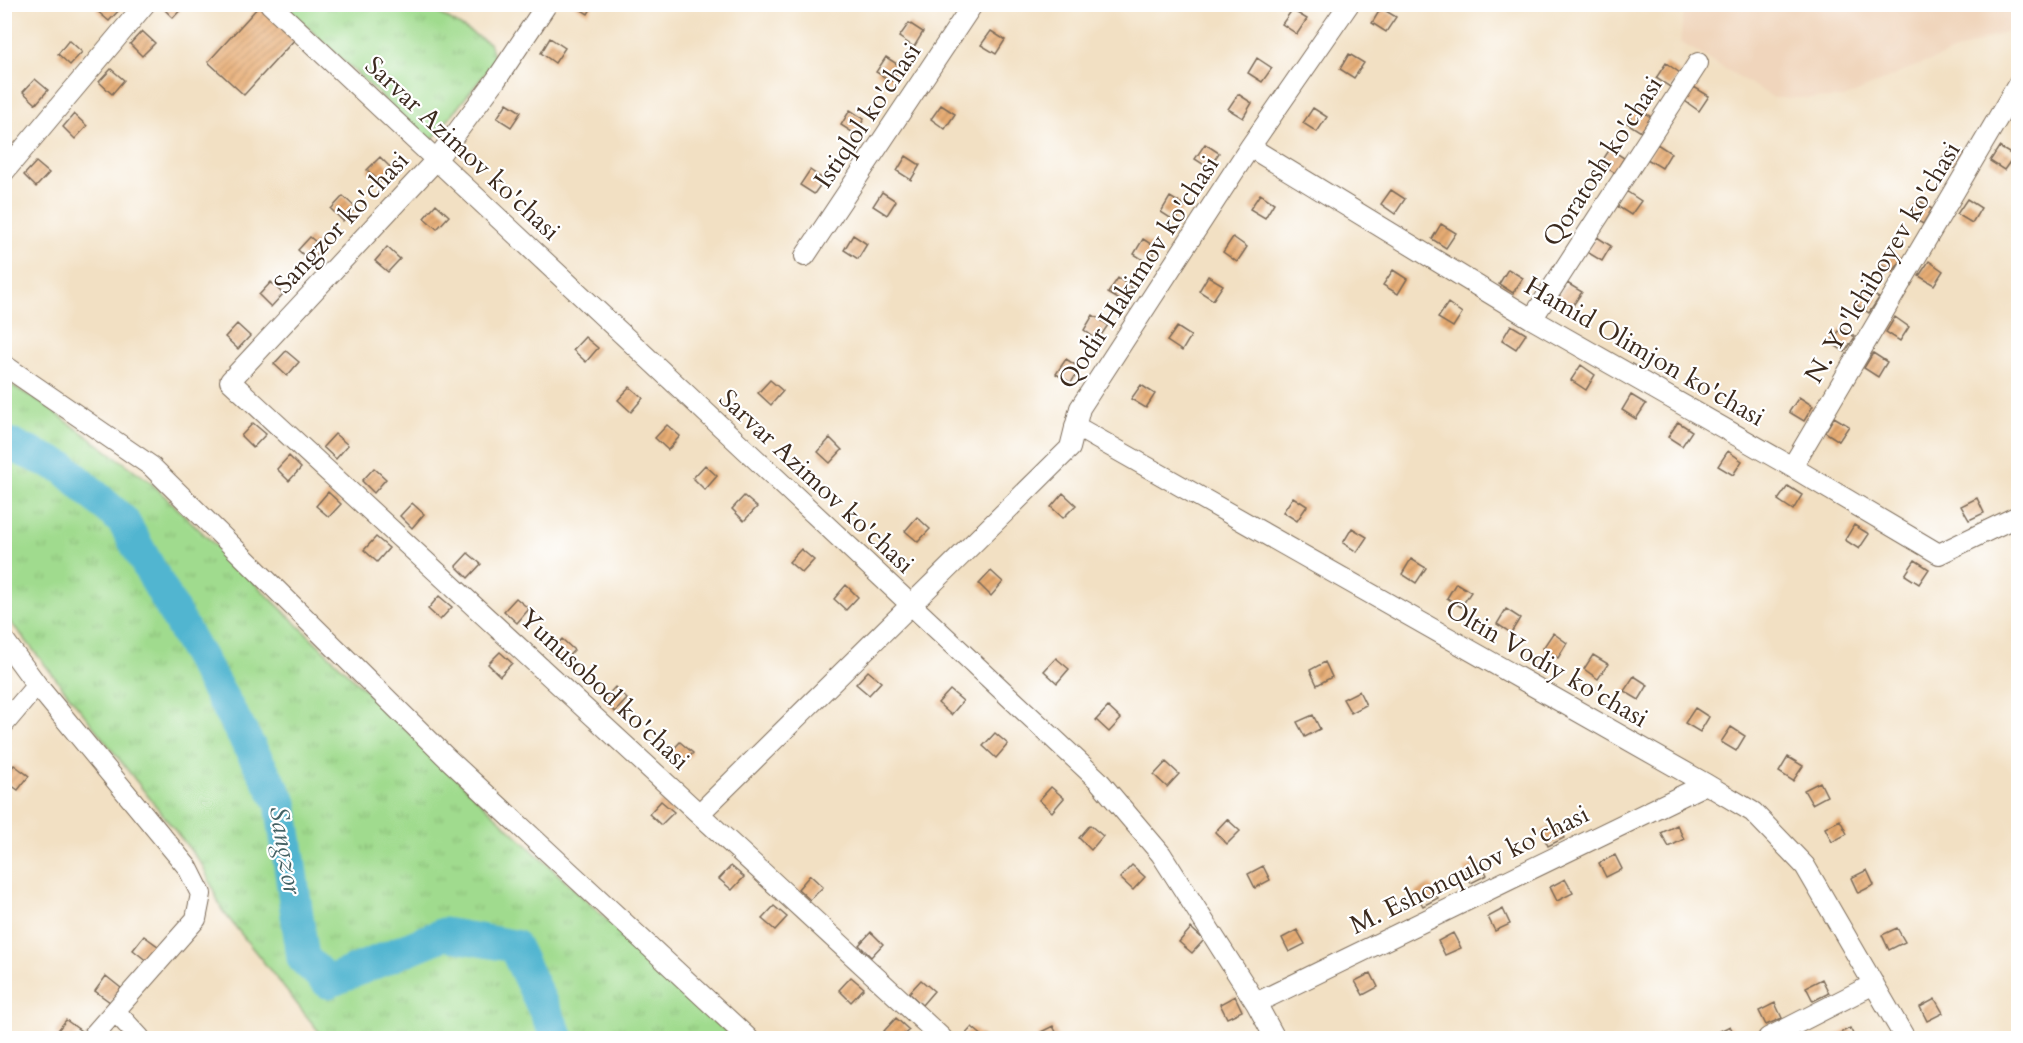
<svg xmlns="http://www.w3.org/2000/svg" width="2023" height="1043" font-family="Cardo,serif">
	<defs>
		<pattern id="grass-tufts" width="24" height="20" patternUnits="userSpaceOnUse" patternTransform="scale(1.5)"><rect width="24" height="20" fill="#a0db8e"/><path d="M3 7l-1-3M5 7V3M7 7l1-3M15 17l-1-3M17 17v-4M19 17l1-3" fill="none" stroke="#8bbc7a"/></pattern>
		<pattern id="building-hatch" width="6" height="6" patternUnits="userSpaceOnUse" patternTransform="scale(1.5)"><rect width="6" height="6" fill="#e8ad74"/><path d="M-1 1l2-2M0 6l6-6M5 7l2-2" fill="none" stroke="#bd8d5f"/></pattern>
	</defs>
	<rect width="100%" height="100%" fill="#fff"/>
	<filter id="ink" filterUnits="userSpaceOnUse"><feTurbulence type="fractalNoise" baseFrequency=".0167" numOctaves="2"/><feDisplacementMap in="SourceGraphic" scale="12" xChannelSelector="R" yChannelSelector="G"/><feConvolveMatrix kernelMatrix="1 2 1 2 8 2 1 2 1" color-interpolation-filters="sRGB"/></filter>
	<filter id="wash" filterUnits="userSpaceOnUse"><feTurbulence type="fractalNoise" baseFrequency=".008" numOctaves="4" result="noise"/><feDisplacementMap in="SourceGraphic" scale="24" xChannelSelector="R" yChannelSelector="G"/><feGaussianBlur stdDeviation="1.35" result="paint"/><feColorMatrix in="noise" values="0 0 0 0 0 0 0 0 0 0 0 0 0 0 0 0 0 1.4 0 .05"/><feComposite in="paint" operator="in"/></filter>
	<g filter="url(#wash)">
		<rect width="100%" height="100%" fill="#f2e0c3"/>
		<path fill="#f0d5bc" d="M1685 5H2018V27L1911 68 1844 98H1774L1680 42Z"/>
		<path fill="url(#grass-tufts)" stroke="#6e8256" stroke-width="1.5" d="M284 5H425L489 43 496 60 430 142Z
			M4 381 37 400 148 480 484 805 733 1038H324L222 910 203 866 20 633 5 617Z"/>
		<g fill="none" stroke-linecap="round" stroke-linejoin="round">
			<path stroke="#51b5d0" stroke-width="33" d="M4 442 64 468 123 521 281 803 303 958 328 982 444 934 514 946 558 1038"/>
		</g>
		<g id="blocks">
			<path fill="url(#building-hatch)" d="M101 4H117L121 8 109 21 96 10Z
				M572 4H594L588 14Z
				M162 5H185L173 18 161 6Z
				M260 5 297 37 244 95 208 62Z
				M1381 8 1396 17 1386 32 1372 23Z
				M1292 10 1307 19 1297 34 1282 24Z
				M909 23 923 32 914 47 899 37Z
				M142 31 155 43 142 56 130 44Z
				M991 31 1005 40 996 54 981 45Z
				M550 38 565 48 555 63 541 53Z
				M69 40 82 52 70 65 58 54Z
				M1349 54 1364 63 1354 78 1340 69Z
				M886 57 900 66 891 81 876 72Z
				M1257 58 1272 68 1262 82 1248 73Z
				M1666 63 1680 73 1670 87 1656 78Z
				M111 69 124 80 112 94 99 82Z
				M35 79 48 90 36 104 23 92Z
				M1694 87 1709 96 1699 111 1685 101Z
				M1238 94 1252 103 1243 118 1228 109Z
				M507 103 521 112 511 127 497 118Z
				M941 105 955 114 945 129 931 119Z
				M1313 108 1327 117 1317 132 1303 123Z
				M1637 108 1651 117 1641 132 1627 123Z
				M850 110 864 119 855 134 841 125Z
				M74 114 87 126 75 139 63 127Z
				M1205 144 1219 153 1209 168 1195 159Z
				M1657 144 1671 153 1662 168 1647 159Z
				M1951 145 1965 154 1956 169 1941 160Z
				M1999 147 2014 156 2004 170 1990 161Z
				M1610 149 1624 158 1615 173 1600 164Z
				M906 156 920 165 911 180 897 171Z
				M380 157 392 169 380 182 367 170Z
				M36 162 49 173 36 187 24 175Z
				M810 170 824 180 814 194 800 185Z
				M1391 190 1405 199 1395 214 1381 204Z
				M1626 191 1641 201 1631 215 1617 206Z
				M882 192 896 201 887 215 873 206Z
				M1260 194 1274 203 1265 218 1250 209Z
				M343 196 356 208 343 221 331 209Z
				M1170 197 1185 206 1175 221 1161 212Z
				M1967 199 1981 208 1972 223 1957 214Z
				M1918 200 1932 209 1923 224 1908 215Z
				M436 204 449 216 437 229 424 218Z
				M1441 224 1456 233 1446 248 1432 239Z
				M853 235 867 244 858 259 844 250Z
				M310 237 323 248 310 261 298 250Z
				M1233 237 1247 247 1237 262 1223 252Z
				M1597 237 1611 246 1602 261 1587 252Z
				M1143 239 1157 248 1148 263 1134 254Z
				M387 247 400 259 388 272 375 261Z
				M1889 249 1903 258 1893 272 1879 263Z
				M1929 261 1943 271 1934 285 1919 276Z
				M1508 269 1523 278 1513 293 1499 284Z
				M1393 270 1407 279 1398 294 1383 285Z
				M1208 276 1223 285 1213 300 1199 291Z
				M1118 278 1132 288 1123 302 1108 293Z
				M271 282 283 294 271 307 259 295Z
				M1567 283 1582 292 1572 307 1558 298Z
				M1864 289 1879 298 1869 313 1855 304Z
				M1448 303 1462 313 1453 327 1438 318Z
				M1093 315 1108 325 1098 340 1084 330Z
				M1895 317 1909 327 1900 341 1886 332Z
				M237 324 250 336 238 349 225 337Z
				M1511 325 1526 334 1516 349 1502 340Z
				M1177 327 1191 336 1182 351 1167 341Z
				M1841 328 1855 337 1845 352 1831 343Z
				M585 337 598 348 586 362 573 350Z
				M286 351 299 362 287 376 274 364Z
				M1873 353 1887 362 1878 377 1864 368Z
				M1066 359 1080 368 1071 383 1056 374Z
				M1581 365 1595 375 1586 390 1571 380Z
				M770 380 783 391 771 405 758 393Z
				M1141 385 1155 394 1146 408 1131 399Z
				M630 387 643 398 631 412 618 400Z
				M1631 395 1646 404 1636 419 1622 410Z
				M1799 397 1813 406 1804 421 1789 412Z
				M1834 417 1849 426 1839 441 1825 432Z
				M1678 422 1692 431 1682 446 1668 437Z
				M253 423 266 434 253 448 241 436Z
				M667 425 680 436 668 450 655 438Z
				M335 434 348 445 336 459 323 447Z
				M830 438 842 450 830 463 818 452Z
				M1728 451 1742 461 1733 475 1718 466Z
				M289 456 301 468 289 481 277 469Z
				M705 465 717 476 705 490 693 478Z
				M374 468 386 479 374 493 362 481Z
				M1788 486 1802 495 1793 510 1778 500Z
				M328 492 341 504 329 517 316 506Z
				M1063 493 1076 505 1063 518 1051 507Z
				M744 496 757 507 744 521 732 509Z
				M1293 497 1307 506 1297 521 1283 512Z
				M1977 498 1984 513 1969 520 1961 506Z
				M412 503 424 514 412 528 400 516Z
				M917 517 930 529 918 542 905 531Z
				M1854 525 1869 534 1859 549 1845 540Z
				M1352 528 1367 537 1357 552 1343 543Z
				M376 537 389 548 377 562 364 550Z
				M801 549 814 560 802 573 789 562Z
				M468 553 481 564 468 578 456 566Z
				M1411 559 1426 568 1416 583 1402 574Z
				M1915 560 1929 569 1919 584 1905 575Z
				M991 571 1003 582 991 596 979 584Z
				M1456 583 1471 592 1461 607 1447 598Z
				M846 585 858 597 846 610 834 599Z
				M439 596 452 607 440 620 428 609Z
				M516 598 529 609 517 623 504 611Z
				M1506 609 1520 618 1511 633 1497 624Z
				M1553 633 1567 643 1558 658 1543 648Z
				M562 639 574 650 562 663 550 652Z
				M500 652 512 663 500 676 488 664Z
				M1593 655 1608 664 1598 679 1584 669Z
				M1056 658 1069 669 1057 683 1044 671Z
				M1325 662 1332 677 1317 685 1310 670Z
				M868 671 881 682 869 695 856 684Z
				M1634 676 1648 685 1639 700 1624 691Z
				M615 687 627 699 615 712 603 700Z
				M950 690 963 701 951 715 938 703Z
				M1359 691 1366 705 1351 713 1343 699Z
				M1108 707 1121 719 1109 732 1096 720Z
				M1695 708 1709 717 1700 732 1685 723Z
				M1313 715 1320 729 1305 737 1297 722Z
				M1731 727 1745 736 1736 751 1721 742Z
				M995 733 1008 744 996 758 983 746Z
				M680 742 693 753 681 766 668 755Z
				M1788 757 1803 766 1793 781 1779 772Z
				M1166 762 1179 774 1167 787 1154 775Z
				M14 765 29 776 18 790 4 780V777Z
				M1820 782 1827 796 1812 804 1804 790Z
				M1051 787 1064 798 1052 812 1039 800Z
				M661 801 674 812 661 825 649 814Z
				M1227 819 1240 831 1227 844 1215 832Z
				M1840 820 1847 834 1832 842 1825 828Z
				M1556 824 1564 838 1548 846 1541 831Z
				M1090 825 1103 836 1091 850 1079 838Z
				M1677 825 1684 839 1669 847 1661 833Z
				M1615 855 1622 869 1606 877 1599 863Z
				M1480 861 1487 875 1471 883 1464 868Z
				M1132 865 1145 877 1133 890 1120 878Z
				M731 866 744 877 732 890 719 879Z
				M1263 866 1270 880 1255 888 1248 874Z
				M1867 870 1874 885 1858 893 1851 878Z
				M810 875 823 887 810 900 798 889Z
				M1565 879 1573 893 1557 901 1550 887Z
				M1431 884 1438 898 1423 906 1415 892Z
				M774 906 787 917 775 930 762 919Z
				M1503 909 1510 924 1495 931 1488 917Z
				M1191 928 1204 940 1192 953 1179 942Z
				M1897 928 1905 942 1889 950 1882 935Z
				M1297 930 1305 944 1289 952 1282 938Z
				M871 932 883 944 871 957 859 945Z
				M1453 933 1461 948 1445 955 1438 941Z
				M144 936 159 947 148 962 133 950Z
				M1371 973 1378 987 1363 995 1355 981Z
				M106 976 121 988 110 1002 95 991Z
				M851 977 864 988 851 1002 839 990Z
				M1822 979 1829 993 1813 1001 1806 987Z
				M921 980 934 991 922 1005 909 993Z
				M1235 996 1242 1011 1227 1018 1220 1004Z
				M1935 999 1943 1013 1927 1021 1920 1007Z
				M1775 1003 1782 1018 1766 1025 1759 1011Z
				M896 1018 909 1030 900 1038H892L884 1031Z
				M66 1020 81 1031 76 1038H61L55 1034Z
				M1053 1026 1059 1038H1040L1037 1034Z
				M1730 1026 1736 1038H1717L1714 1034Z
				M972 1027 985 1038H962Z
				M1850 1028 1855 1038H1835L1834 1036Z"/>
		</g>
	</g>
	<g filter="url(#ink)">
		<use href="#blocks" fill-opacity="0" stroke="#7b6a58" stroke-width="1.5"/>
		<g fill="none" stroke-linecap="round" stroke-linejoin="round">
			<defs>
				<path id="street" d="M270 4 1098 780 1161 854 1256 1003 1275 1038
					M547 4 496 80 436 160 230 381 942 1038
					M1250 147 1532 319 1792 467 1939 554 2018 516
					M4 172 145 4
					M805 256 973 4
					M1532 319 1698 63
					M4 365 151 466 447 758 748 1038
					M1075 426 1706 784 1753 812 1805 866 1905 1038
					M1792 467 2018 84
					M4 640 37 685 188 868 201 894 196 919 91 1038
					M4 724 37 685
					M700 813 1070 448 1080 408 1250 147 1349 4
					M1256 1003 1706 784
					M115 1011 140 1038
					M1768 1038 1874 984"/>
			</defs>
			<use href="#street" stroke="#7b6a58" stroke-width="22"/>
			<use href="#street" stroke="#fff" stroke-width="20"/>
		</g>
	</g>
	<g text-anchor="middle" stroke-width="4.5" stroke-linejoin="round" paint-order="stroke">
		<g font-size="26" fill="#3b2a1e" stroke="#fff">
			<text transform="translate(867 115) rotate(-56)" y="9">Istiqlol ko'chasi</text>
			<text transform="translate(463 148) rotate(43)" y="9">Sarvar Azimov ko'chasi</text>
			<text transform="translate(1602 161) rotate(-57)" y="9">Qoratosh ko'chasi</text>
			<text transform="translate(341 222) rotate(-47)" y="9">Sangzor ko'chasi</text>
			<text transform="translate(1882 262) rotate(-59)" y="9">N. Yo'lchiboyev ko'chasi</text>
			<text transform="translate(1138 272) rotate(-57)" y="9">Qodir Hakimov ko'chasi</text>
			<text transform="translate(1645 351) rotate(30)" y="9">Hamid Olimjon ko'chasi</text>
			<text transform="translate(817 481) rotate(43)" y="9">Sarvar Azimov ko'chasi</text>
			<text transform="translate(1547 663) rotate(30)" y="9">Oltin Vodiy ko'chasi</text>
			<text transform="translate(605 689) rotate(43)" y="9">Yunusobod ko'chasi</text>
			<text transform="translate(1469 869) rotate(-26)" y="9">M. Eshonqulov ko'chasi</text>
		</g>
		<g font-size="27" font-style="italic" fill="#446265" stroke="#fff">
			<text transform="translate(286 850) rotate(80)" y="9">Sangzor</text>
		</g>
	</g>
	<rect width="2023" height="1043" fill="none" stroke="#fff" stroke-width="24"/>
</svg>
